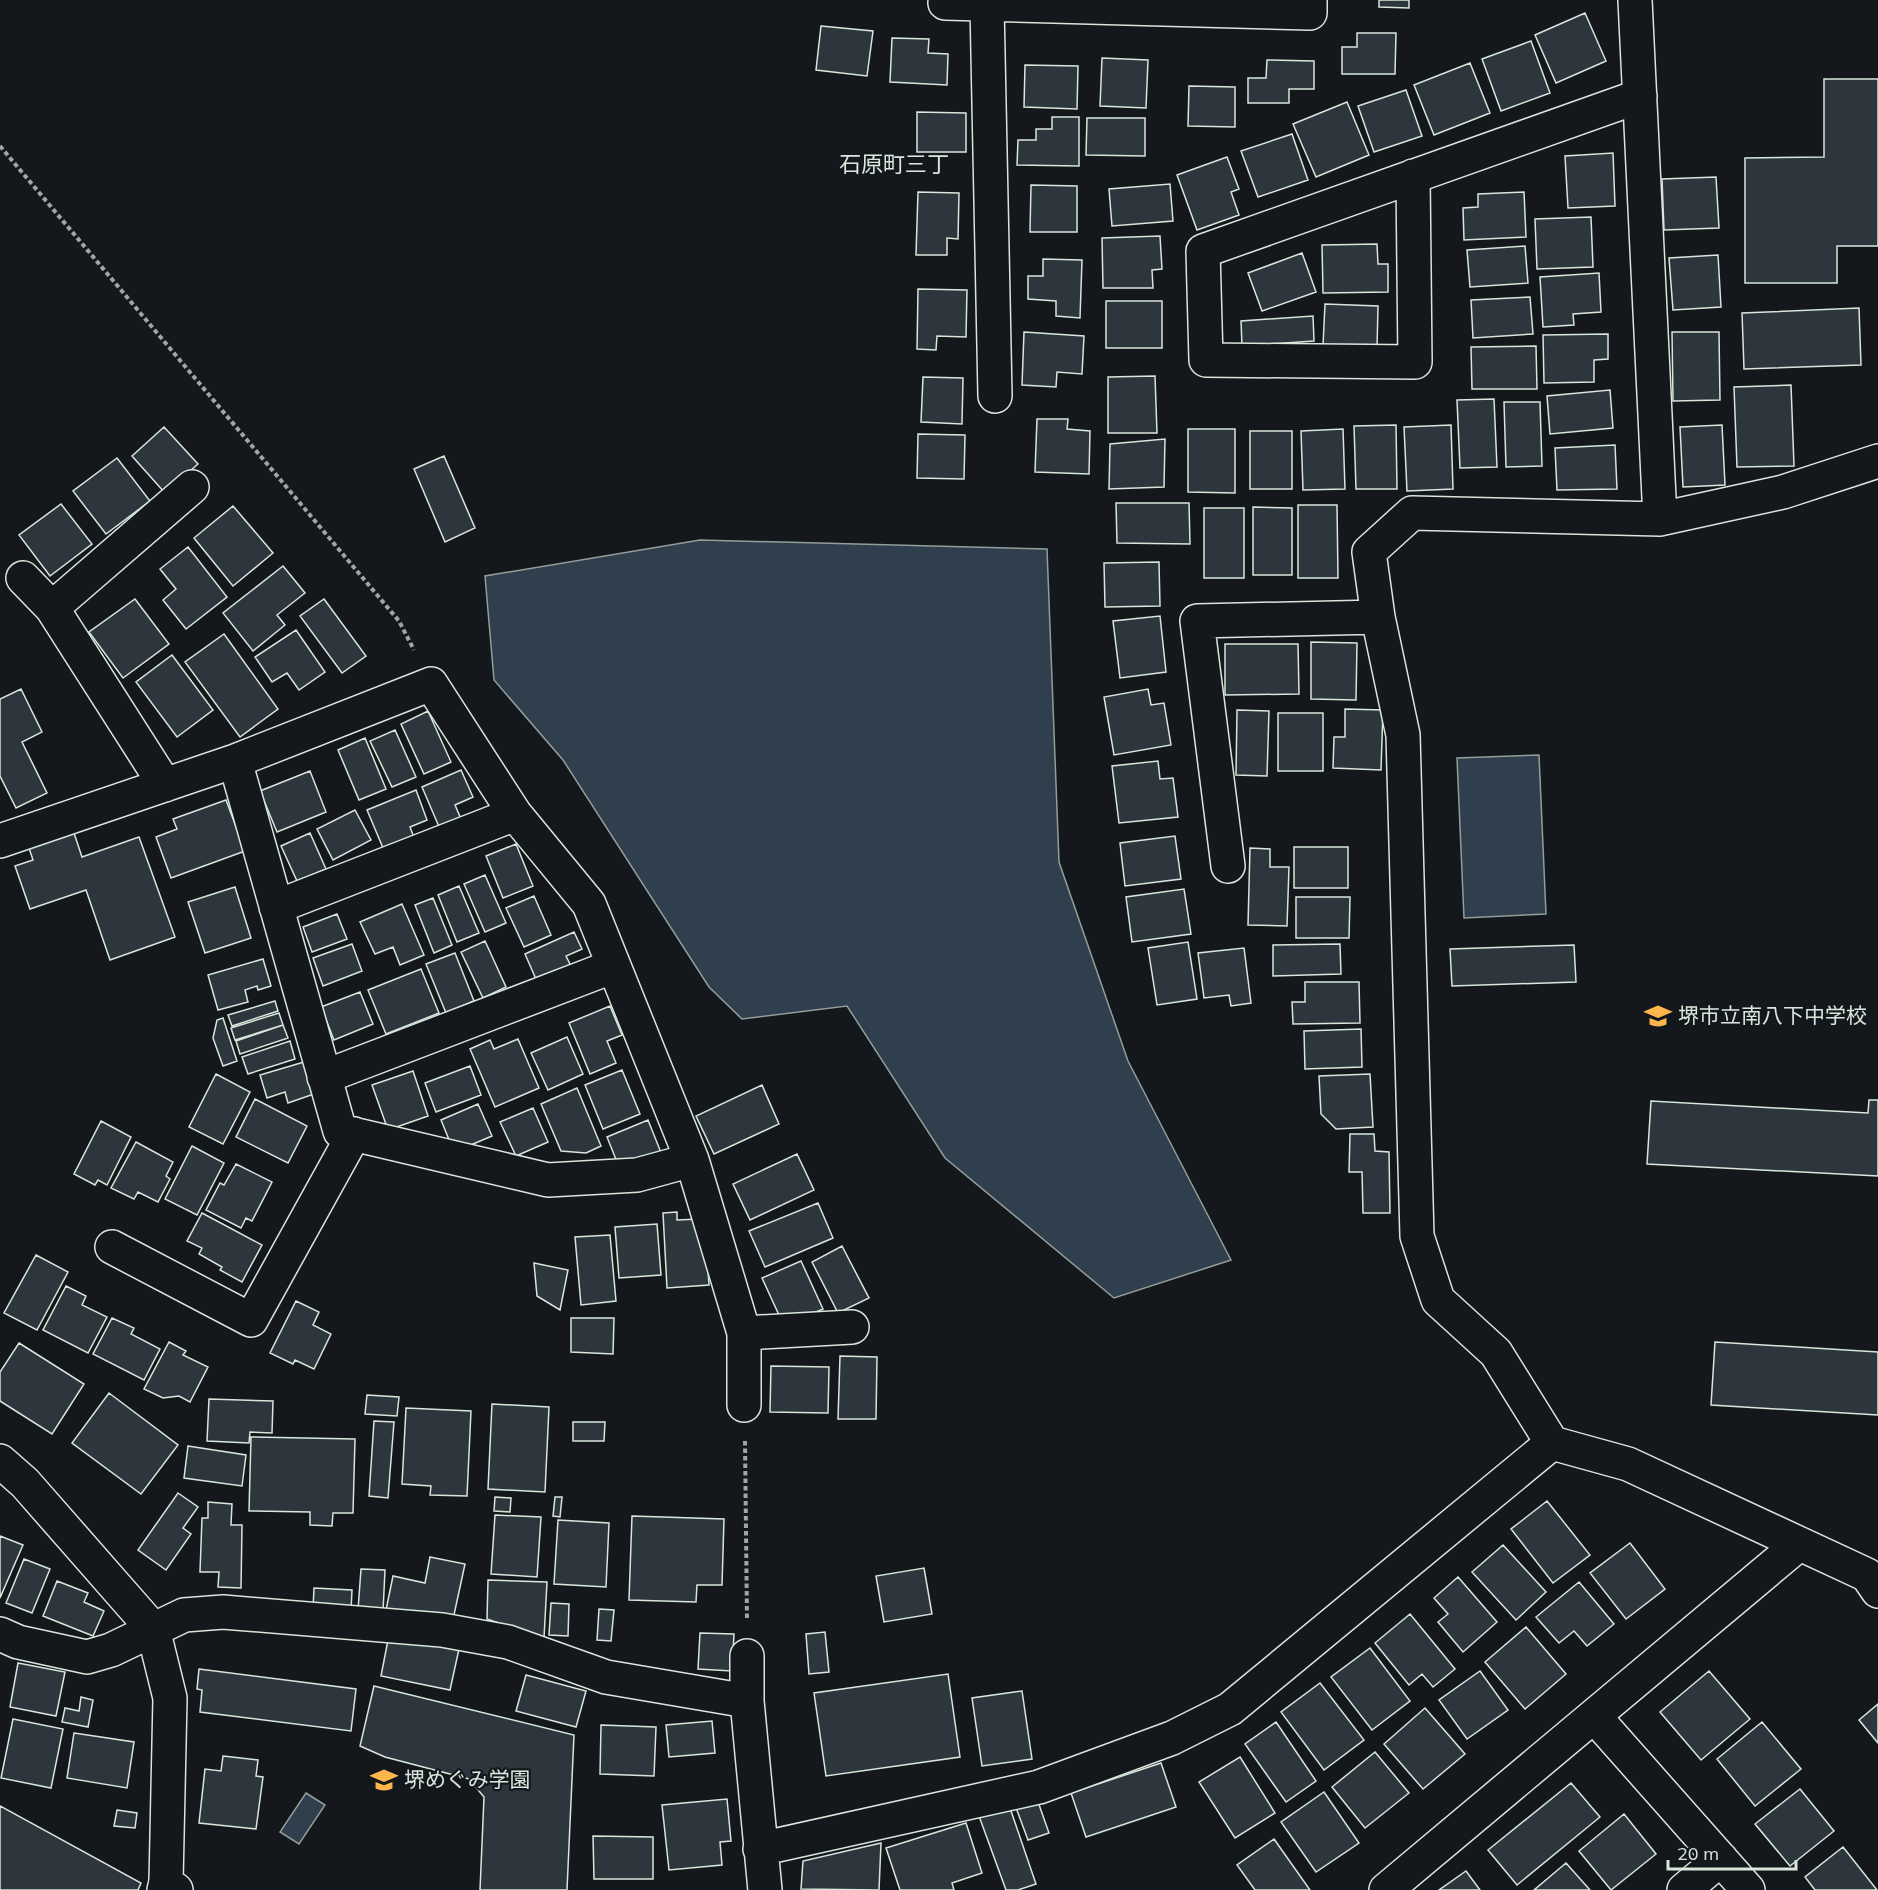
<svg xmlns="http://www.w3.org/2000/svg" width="1878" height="1890" font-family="Mulish,'Noto Sans JP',sans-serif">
	<rect width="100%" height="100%" fill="#14181c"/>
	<path fill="#2f3f4d" stroke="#939e99" stroke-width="1.5" d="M700 540 1047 549 1059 862 1128 1061 1231 1260 1114 1298 945 1158 847 1006 742 1019 709 987 563 760 494 680 485 576Z
		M1539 755 1546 914 1464 918 1457 758Z
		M306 1793 325 1805 299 1844 280 1832Z"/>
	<path fill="#2c363c" stroke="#d8e6dc" stroke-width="1.5" d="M1379 0H1409V8L1379 7Z
		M1585 13 1606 61 1556 83 1535 35Z
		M821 26 873 31 867 76 816 70Z
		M1357 33H1396L1395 74H1342V47H1357Z
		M892 38 929 39 928 53 948 54 947 85 890 82Z
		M1531 41 1550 93 1501 111 1482 59Z
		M1102 58 1148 60 1146 108 1100 106Z
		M1267 60 1314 61V89H1289V103H1248V78H1266Z
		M1470 63 1490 113 1434 135 1414 85Z
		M1025 65 1078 66 1077 109 1024 107Z
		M1824 79H1878V246H1837V283H1745V158L1824 157Z
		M1189 86 1235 87V127L1188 126Z
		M1406 90 1422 136 1374 152 1358 106Z
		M1347 102 1369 155 1316 177 1293 124Z
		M917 112 966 113V152H917Z
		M1052 117H1079V166L1017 165 1018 140H1036V129H1052Z
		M1087 118H1145V156L1086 155Z
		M1292 134 1308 180 1258 197 1241 151Z
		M1613 153 1615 206 1568 208 1565 156Z
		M1227 157 1239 189 1231 192 1239 215 1197 230 1177 175Z
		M1716 177 1719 228 1664 230 1662 179Z
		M1170 184 1173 221 1112 226 1109 189Z
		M1031 185 1077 186V232H1030Z
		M918 192 959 193 958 239 947 238V255H916Z
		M1524 192 1526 237 1464 240 1463 208 1478 207V194Z
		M1591 217 1593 267 1537 269 1535 219Z
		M1160 236 1162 269 1152 270 1153 288H1103L1102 238Z
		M1377 244 1378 264H1388V292L1323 293 1322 245Z
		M1525 246 1528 283 1470 287 1467 250Z
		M1302 253 1316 292 1262 311 1248 273Z
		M1718 255 1721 307 1673 310 1669 258Z
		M1043 259 1082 260 1080 318 1056 316V301L1028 299V276H1043Z
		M1599 273 1601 312 1573 314 1574 325 1543 327 1540 277Z
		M918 289 967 290 966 337 937 336 936 350 917 349Z
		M1530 297 1533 334 1473 338 1471 300Z
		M1106 301H1162V348H1106Z
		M1325 304 1378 306 1377 348 1323 346Z
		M1859 308 1861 365 1744 369 1742 313Z
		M1313 316 1314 341 1242 346 1241 321Z
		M1024 332 1084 336 1082 374 1057 372 1056 387 1022 385Z
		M1672 332H1719L1720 400 1673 401Z
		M1608 334V359L1594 360V382L1544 383 1543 335Z
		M1536 346 1537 389H1472L1471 347Z
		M1155 376 1157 433H1108V377Z
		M923 377 963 378 962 424 921 422Z
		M1791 385 1794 466 1737 467 1734 387Z
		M1610 390 1613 428 1550 434 1547 396Z
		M1494 399 1497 467 1460 468 1457 400Z
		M1504 402H1540L1542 466 1506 467Z
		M1037 419H1068L1067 429 1090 431 1089 474 1035 472Z
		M1396 425 1397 489H1356L1354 426Z
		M1451 425 1453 489 1407 491 1404 427Z
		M1722 425 1725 485 1683 487 1680 427Z
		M164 427 198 464 165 493 132 456Z
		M1188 429H1235V493L1188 492Z
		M1343 429 1345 489 1303 490 1301 431Z
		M1250 431H1292V489H1250Z
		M918 434 965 435 964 479 917 478Z
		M1165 439 1164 487 1109 489 1110 444Z
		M1615 445 1617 489 1557 490 1555 448Z
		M444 456 475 528 445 542 414 469Z
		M117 458 150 501 106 534 73 491Z
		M1116 503H1189L1190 544 1117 543Z
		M61 504 92 544 50 576 19 535Z
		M1298 505H1337L1338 578H1298Z
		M233 506 273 553 233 586 194 538Z
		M1253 507 1292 508V575H1253Z
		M1204 508H1244V578H1204Z
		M188 547 227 597 186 629 163 600 176 589 160 569Z
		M1159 562 1160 606 1105 607 1104 563Z
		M283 566 305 593 277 615 285 625 253 651 223 613Z
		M135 599 169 644 123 678 89 632Z
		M324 599 366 656 342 673 300 616Z
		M1160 616 1166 672 1120 678 1113 621Z
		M296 630 325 672 299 690 287 673 272 682 255 657Z
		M224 634 278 709 240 737 185 662Z
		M1311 642 1357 643 1356 700 1311 699Z
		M1225 644H1298L1299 694 1225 695Z
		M172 655 213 710 177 737 136 682Z
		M21 689 42 732 22 742 47 793 16 808 0 776V699Z
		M1148 689 1151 705 1164 703 1171 745 1114 755 1104 697Z
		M1345 709 1383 710 1381 770 1333 768 1334 737H1345Z
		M1237 710 1269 711 1267 776 1236 775Z
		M428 711 451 762 424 774 401 724Z
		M1278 713H1323V771H1278Z
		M395 730 416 777 392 787 370 741Z
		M365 738 386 789 359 800 338 750Z
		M1158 761 1160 779 1173 778 1178 817 1119 823 1112 766Z
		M461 770 473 797 455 805 461 819 440 829 422 787Z
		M310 771 326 812 277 832 260 791Z
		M416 790 427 820 410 827 416 843 386 855 367 810Z
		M226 800 245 851 171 878 156 837 177 829 173 819Z
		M355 810 371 840 333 860 317 829Z
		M74 833 82 857 139 837 175 937 110 960 86 890 30 909 15 866 33 860 29 848Z
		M310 833 326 869 297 881 281 846Z
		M1175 836 1181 879 1125 886 1120 843Z
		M516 844 533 886 503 898 486 856Z
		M1294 847H1348V888H1294Z
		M1250 848 1270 849V867H1289L1287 926 1248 925Z
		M485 875 506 923 485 932 464 884Z
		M459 886 479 933 457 942 438 895Z
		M235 887 251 938 205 953 188 902Z
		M1184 889 1191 934 1132 942 1126 897Z
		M534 896 551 935 524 947 506 908Z
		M1296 897H1350L1349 938H1296Z
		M433 898 452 945 434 953 415 905Z
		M402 904 424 955 400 965 393 947 375 954 360 922Z
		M337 914 347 939 312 952 303 927Z
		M574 932 582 949 566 956 573 970 539 986 525 954Z
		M485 941 506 987 483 998 461 952Z
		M1188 942 1197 999 1157 1005 1148 948Z
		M352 944 362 971 323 986 313 958Z
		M1340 944 1341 974 1273 976V945Z
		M1574 945 1576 982 1452 986 1450 949Z
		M1244 948 1251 1003 1231 1006 1229 995 1204 998 1198 953Z
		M455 953 474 1001 446 1013 426 964Z
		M263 959 271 986 258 990 257 986 245 990 248 1002 218 1010 208 975Z
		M421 969 439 1013 386 1034 368 990Z
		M1305 982H1359L1360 1023 1293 1024 1292 1002H1305Z
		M360 992 373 1024 334 1040 321 1007Z
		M275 1001 278 1011 232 1026 228 1015Z
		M610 1006 622 1035 607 1041 616 1063 590 1074 569 1023Z
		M279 1013 283 1025 235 1040 231 1028Z
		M223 1018 237 1061 223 1066 213 1038 217 1020Z
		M283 1025 288 1038 240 1054 236 1041Z
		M1361 1029 1362 1067 1305 1069 1304 1031Z
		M567 1037 583 1074 548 1090 531 1053Z
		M518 1039 539 1088 495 1107 470 1049 490 1040 494 1049Z
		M290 1041 295 1059 248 1074 242 1057Z
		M304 1062 314 1094 288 1103 285 1092 267 1098 260 1075Z
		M470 1066 481 1095 436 1112 425 1083Z
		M622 1070 640 1114 603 1129 585 1085Z
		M413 1071 428 1116 388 1130 372 1085Z
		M216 1074 250 1092 223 1144 189 1127Z
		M1370 1074 1373 1127 1336 1129 1321 1114 1319 1076Z
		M762 1085 779 1124 714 1154 696 1116Z
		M577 1088 601 1146 586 1153 561 1151 541 1104Z
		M255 1099 307 1126 288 1163 236 1137Z
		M1869 1100H1878V1176L1647 1164 1651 1101 1868 1113Z
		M478 1104 492 1136 454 1152 441 1120Z
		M533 1108 548 1142 516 1156 500 1122Z
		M648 1120 662 1155 621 1172 607 1137Z
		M101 1121 131 1137 107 1185 98 1180 95 1185 74 1174Z
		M1350 1134H1374L1375 1151 1389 1152 1390 1213H1363L1362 1172H1349Z
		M136 1142 173 1162 166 1176 170 1179 158 1202 138 1192 134 1199 111 1188Z
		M192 1146 224 1163 197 1215 165 1199Z
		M797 1154 814 1190 750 1220 733 1184Z
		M236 1164 272 1182 252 1221 246 1218 241 1228 206 1210 220 1183 224 1185Z
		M818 1203 833 1238 765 1267 749 1231Z
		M677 1212V1220L699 1219 706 1239 709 1285 667 1288 663 1213Z
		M202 1213 262 1245 242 1282 220 1270 222 1267 199 1254 202 1248 187 1241Z
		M657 1224 661 1275 619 1278 615 1227Z
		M610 1235 616 1301 581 1305 575 1237Z
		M842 1246 869 1298 838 1313 812 1262Z
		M36 1255 68 1272 37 1330 4 1313Z
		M801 1261 823 1309 784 1326 762 1278Z
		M534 1263 568 1270 560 1310 537 1296Z
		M66 1286 86 1296 82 1305 107 1317 88 1353 43 1330Z
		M296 1301 319 1312 313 1325 331 1334 314 1369 295 1360 293 1364 270 1353Z
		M112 1318 134 1328 131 1334 160 1349 144 1380 93 1354Z
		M571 1318H614L613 1354 571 1352Z
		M169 1342 186 1351 183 1355 208 1367 190 1402 179 1396 163 1398 144 1389Z
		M1715 1342 1878 1352V1415L1711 1405Z
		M19 1343 84 1384 52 1434 0 1401V1372Z
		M840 1356 877 1357 876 1419H838Z
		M771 1366 829 1367 828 1413 770 1412Z
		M109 1393 178 1445 141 1494 72 1443Z
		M367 1395 399 1397 397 1416 365 1414Z
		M209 1399 273 1401 272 1433 250 1432 249 1443 207 1441Z
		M492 1404 549 1407 545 1492 488 1489Z
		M406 1408 471 1411 467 1496 430 1495 431 1486 402 1484Z
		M374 1421 394 1422 388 1498 369 1496Z
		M573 1422H605L604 1441H573Z
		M251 1437 355 1439 353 1513H333L332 1526 310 1525V1512L249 1511Z
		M188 1446 246 1455 242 1486 184 1478Z
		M178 1493 198 1507 183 1528 191 1534 166 1570 138 1550Z
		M495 1497 511 1498 510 1512 494 1511Z
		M555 1497H562L560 1517 553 1516Z
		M1547 1501 1590 1555 1553 1583 1511 1529Z
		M208 1502 232 1504 231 1525H242L241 1588 218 1587 219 1572H200L202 1518H208Z
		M495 1515 541 1517 537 1577 491 1574Z
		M632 1516 724 1519 722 1585H697L696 1602 629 1600Z
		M558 1520 609 1523 606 1587 554 1584Z
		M0 1536 23 1545 0 1598Z
		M1630 1543 1665 1589 1626 1619 1590 1573Z
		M1503 1545 1546 1592 1516 1620 1472 1572Z
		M430 1557 465 1564 452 1624 386 1610 393 1576 425 1583Z
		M24 1559 50 1569 32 1613 6 1603Z
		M924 1568 932 1614 884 1622 876 1576Z
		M361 1569 385 1570 383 1612 358 1610Z
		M1458 1577 1497 1622 1463 1652 1438 1622 1448 1614 1434 1598Z
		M488 1580 547 1582 544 1638 487 1619Z
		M57 1581 88 1593 84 1602 104 1611 93 1636 43 1616Z
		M1579 1582 1614 1624 1587 1646 1574 1631 1559 1643 1536 1617Z
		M314 1588 352 1590 351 1610 313 1609Z
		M551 1603 569 1604 568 1636 549 1635Z
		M599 1609 614 1610 611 1641 597 1640Z
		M1410 1614 1455 1669 1433 1687 1422 1674 1409 1685 1375 1643Z
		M1526 1627 1566 1674 1525 1709 1485 1662Z
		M825 1632 829 1672 809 1674 806 1634Z
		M700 1633 734 1634 732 1671 698 1669Z
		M389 1635 459 1649 450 1690 381 1676Z
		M1370 1648 1410 1701 1372 1730 1331 1677Z
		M18 1663 65 1672 56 1716 10 1707Z
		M199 1669 356 1689 351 1731 200 1712 202 1690 197 1689Z
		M1480 1671 1508 1710 1467 1739 1439 1700Z
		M1709 1671 1750 1719 1701 1760 1660 1712Z
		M948 1674 960 1757 826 1776 814 1693Z
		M526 1675 586 1691 576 1727 516 1711Z
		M1320 1683 1364 1740 1324 1770 1281 1712Z
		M374 1686 574 1735 567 1890H480L484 1797 469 1779 385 1757 360 1746Z
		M1022 1691 1032 1759 982 1766 972 1698Z
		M81 1697 93 1700 88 1727 62 1722 65 1708 79 1711Z
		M1878 1704V1743L1859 1720Z
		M1425 1708 1465 1754 1423 1789 1384 1744Z
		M13 1719 63 1729 51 1788 1 1778Z
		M712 1721 715 1753 669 1757 666 1725Z
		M1276 1722 1316 1781 1286 1802 1245 1744Z
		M1762 1722 1801 1769 1755 1806 1717 1759Z
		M601 1725 656 1727 654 1776 600 1774Z
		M74 1733 134 1742 127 1788 67 1778Z
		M1375 1752 1409 1793 1365 1828 1332 1787Z
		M223 1756 258 1760 256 1776 263 1777 256 1829 199 1823 205 1769 221 1771Z
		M1240 1757 1275 1813 1235 1838 1199 1782Z
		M1161 1763 1176 1807 1086 1837 1071 1793Z
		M1571 1783 1600 1817 1517 1885 1488 1850Z
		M1800 1789 1834 1831 1790 1866 1755 1824Z
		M1324 1792 1359 1843 1316 1872 1281 1822Z
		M1036 1796 1049 1833 1028 1840 1015 1805Z
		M727 1799 731 1841 720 1842 722 1865 669 1870 662 1805Z
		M1009 1805 1036 1884 1018 1890H1006L979 1816Z
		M0 1806 141 1883 138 1890H0Z
		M117 1810 137 1813 135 1828 114 1826Z
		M1624 1814 1656 1854 1611 1890 1579 1851Z
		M966 1823 982 1873 952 1883 954 1890H900L886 1848Z
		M593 1836 653 1837V1879H594Z
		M1274 1839 1310 1890H1255L1237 1865Z
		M881 1843 879 1890 801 1889 803 1861Z
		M1843 1847 1877 1890H1815L1805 1877Z
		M1566 1863 1590 1890H1534Z
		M1466 1871 1480 1890H1439Z"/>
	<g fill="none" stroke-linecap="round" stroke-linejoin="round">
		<defs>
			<path id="street" d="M1635 0 1660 519 1412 513 1369 552 1378 617 1403 735 1417 1236 1438 1300 1496 1353 1552 1443 1628 1464 1867 1575 1878 1591
				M945 3 1310 13V0
				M987 5 995 396
				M1413 176 1415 362 1206 360 1203 251 1640 96
				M1660 519 1783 492 1878 461
				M23 578 52 608 165 785
				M52 608 192 487
				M235 761 340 1131 548 1180 637 1175 692 1160
				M0 841 235 761 431 684 515 814 589 904 692 1160 744 1333V1405
				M1228 866 1197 621 1378 617
				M276 907 515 814
				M324 1077 614 966
				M112 1247 251 1320 354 1134
				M744 1333 852 1327
				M0 1461 25 1483 153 1629 170 1698 166 1882 176 1890
				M0 1634 18 1642 87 1657 111 1650 184 1615 223 1612 442 1630 508 1642 606 1677 747 1701
				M747 1656V1701L765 1890
				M1594 1716 1748 1890
				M760 1849 1039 1787 1172 1738 1230 1709 1552 1443
				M1386 1890 1799 1544
				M1684 1890 1721 1859"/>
			<path id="secondary" d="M164 1890 166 1882"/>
		</defs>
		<use href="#street" stroke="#d8e6dc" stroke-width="36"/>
		<use href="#secondary" stroke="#d8e6dc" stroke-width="36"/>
		<path stroke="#9da8a2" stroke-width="4" stroke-dasharray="4.5 3" stroke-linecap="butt" d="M0 146 399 621 414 650
			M745 1441 747 1620"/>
		<use href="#street" stroke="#14181c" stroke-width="33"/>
		<use href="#secondary" stroke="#14181c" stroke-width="33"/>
	</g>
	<defs>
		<symbol id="school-bare" viewBox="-9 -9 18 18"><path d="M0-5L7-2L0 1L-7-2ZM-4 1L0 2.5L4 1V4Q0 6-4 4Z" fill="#ffb74d" stroke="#14181c" stroke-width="2.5" paint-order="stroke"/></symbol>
	</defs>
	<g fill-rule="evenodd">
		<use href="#school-bare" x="1639" y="997" width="38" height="38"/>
		<use href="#school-bare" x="365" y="1761" width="38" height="38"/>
	</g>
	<g text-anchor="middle" stroke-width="4.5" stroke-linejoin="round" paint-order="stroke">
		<g font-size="21" fill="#d8e6dc" stroke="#14181c" text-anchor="start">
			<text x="1678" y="1023">堺市立南八下中学校</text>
			<text x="404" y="1787">堺めぐみ学園</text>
		</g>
		<g font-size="22" fill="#d8e6dc" stroke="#14181c">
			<text x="894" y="172">石原町三丁</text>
		</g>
	</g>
	<path d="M1668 1860v9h128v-9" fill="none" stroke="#d8e6dc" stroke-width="3"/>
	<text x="1677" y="1860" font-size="18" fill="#d8e6dc" stroke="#14181c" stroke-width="4.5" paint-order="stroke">20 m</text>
</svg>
